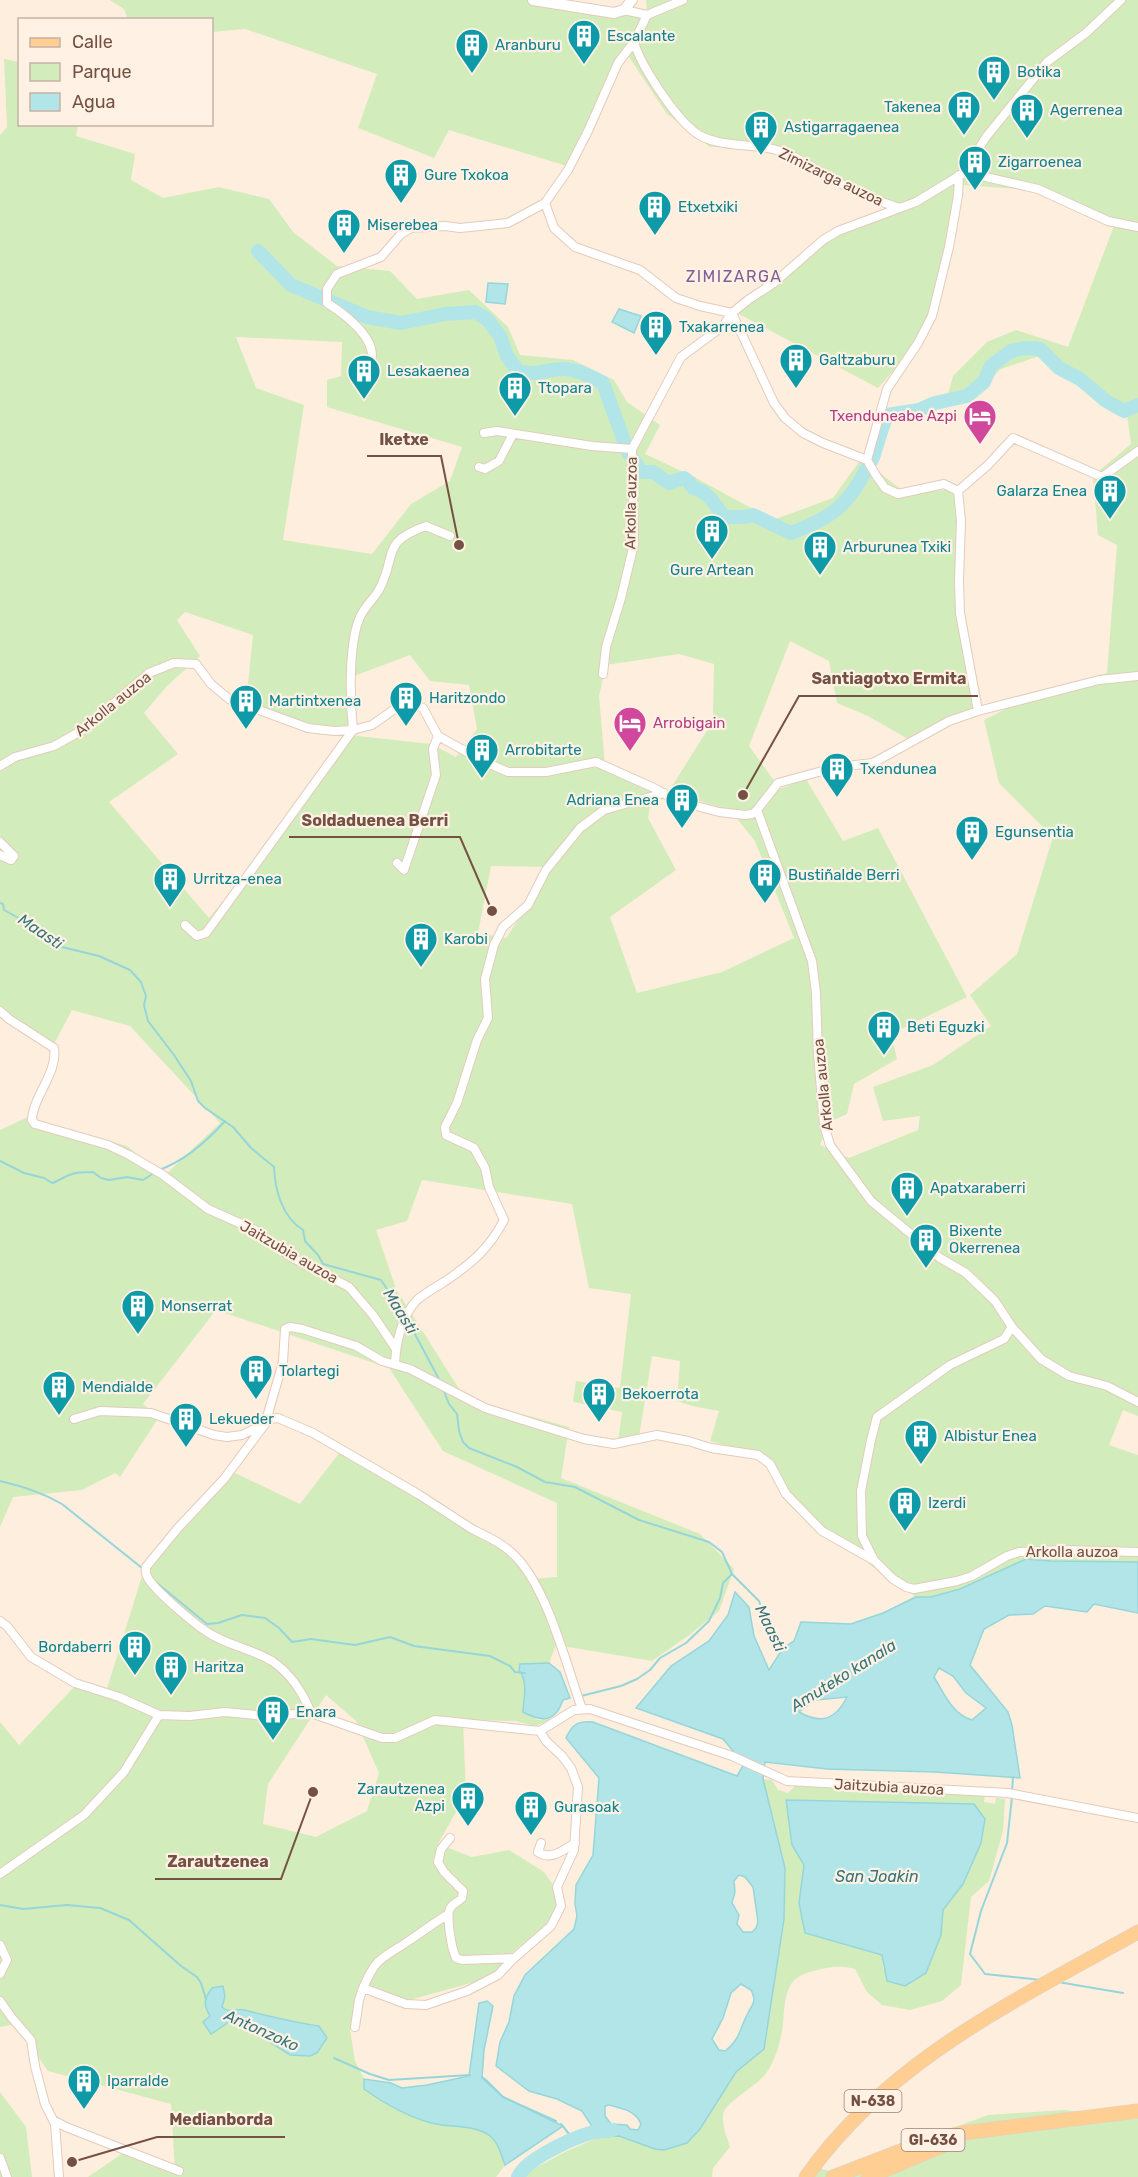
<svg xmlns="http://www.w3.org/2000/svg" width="1138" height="2177" font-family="Rubik,sans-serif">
	<rect width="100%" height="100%" fill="#feeedd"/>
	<path fill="#d3ecbb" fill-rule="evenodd" d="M110 0H550L647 15 646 0H1138V1416L1123 1410 1109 1445 1138 1455V1562L1125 1563 799 1684 744 1764 722 1739 636 1708 671 1666 709 1641 728 1615 735 1592 749 1607 754 1636 769 1670 783 1648 794 1641 801 1622 851 1624 885 1612 915 1596 898 1586 808 1517 766 1457 710 1441 719 1411 692 1406 677 1401 680 1361 652 1356 639 1437 618 1441 622 1412 573 1402 576 1381 620 1388 631 1294 589 1288 572 1204 422 1180 407 1221 376 1230 396 1289 461 1392 485 1404 569 1427 561 1478 700 1534 734 1569 719 1611 688 1636 652 1661 556 1645 549 1663 521 1664 525 1690 524 1712 538 1720 549 1718V1721L535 1726 516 1721 463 1720 466 1794 438 1844 472 1857 509 1850 544 1872 554 1886 557 1903 548 1923 514 1951 489 1978 406 2001 359 1987 350 2030 355 2061 364 2079V2089C385 2104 406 2116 431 2123 451 2128 473 2124 490 2136 499 2143 501 2155 505 2165L496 2177H88L126 2151 175 2170 171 2104 48 2071 15 2024 0 2027V1722L19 1745 74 1687 105 1695 142 1576 233 1472 300 1504 340 1452 488 1535 531 1579 557 1577V1503L443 1451 389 1368 216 1310 143 1404 159 1417 120 1477 115 1473 82 1490 13 1497 0 1527V1130L26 1118 127 1146 164 1176 220 1123 130 1026 72 1010 53 1046 13 1018 0 1007V135L7 127 4 59 19 62 20 124 78 125 76 136 135 154 131 180 163 198 219 187 269 199 293 232 337 266 390 271 417 299 469 290 508 327 520 355 573 360 614 380 627 402 660 425 645 454 694 477 773 520 833 498 861 459 906 493 959 489V592L979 711 915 743 868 716 837 703 829 661 790 641 749 746 780 789 806 779 843 841 878 828 967 997 891 1034 897 1059 854 1084 847 1114 829 1122 820 1145 849 1158 918 1130 920 1116 883 1121 873 1087 933 1065 991 1026 970 995 1017 954 1053 837 999 783 984 720 1041 691 1107 673 1117 545 1098 535 1093 476 1131 444 1127 415 1042 355 1001 369 973 397 948 395 953 376 987 342 1016 330 1068 347 1114 226 1030 190 963 185 926 334 878 388 737 313 830 235 902 205 867 201 770 147H710L667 114 627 54 570 167 449 130 434 158 358 128 377 74 245 29 212 32V20L128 19 124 9ZM236 337 342 342 341 376 327 380V407L462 447 450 481 411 504 372 554 283 540 304 405 256 388ZM185 612 253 635 246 704 349 735 267 849 209 918 109 802 178 754 144 713 167 686 200 656 177 620ZM679 654 714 664 713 721 669 791 731 811 755 841 794 938 722 972 637 993 610 917 676 870 648 818 653 789 605 765 599 696 606 665ZM410 655 430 681 469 685 477 729 456 757 431 744 349 735 346 679ZM491 866 553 867 506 938 478 933ZM326 1695 356 1721 379 1773 367 1811 316 1837 263 1824 268 1784ZM225 1997 222 2007C230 2014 235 2008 244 2010 269 2016 293 2022 318 2026L253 2031 232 2020 203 2022Z
		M763 1779 772 1780 778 1790 788 1793 795 1786 919 1790 985 1795 984 1802 995 1804 996 1798 1005 1799 1003 1831 989 1881 971 1897 961 1985 942 2001 910 2010 882 2005 867 1992 855 1969C841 1965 827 1967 814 1971 805 1973 797 1976 791 1984 784 1996 784 2012 783 2024 781 2040 776 2059 767 2072 757 2087 724 2102 723 2115 722 2126 727 2137 730 2147L713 2168 712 2177H525L526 2173 565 2152 599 2137 700 2129 736 2072 764 2049 784 1919 785 1868ZM787 1800 963 1884 943 1910 941 1935 883 1969 882 1955 859 1948 799 1903 804 1865 792 1845Z
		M0 2092 26 2127 32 2177H0Z
		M1064 2110 1138 2118V2177H809L815 2167 834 2172 988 2115Z"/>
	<path fill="#b1e5e8" stroke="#96d6da" stroke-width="1.5" fill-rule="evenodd" d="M488 283 508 284 505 304 486 302Z
		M619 309 641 316 634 333 612 322Z
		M1026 1559 1051 1561 1138 1562V1613L1094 1604 1087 1612 1045 1606 1033 1614 1009 1615 984 1629 970 1665 1008 1712 1012 1725 1020 1778 935 1772 827 1769 765 1762 763 1779 785 1868 784 1919 764 2049 736 2072 700 2129 687 2143 664 2150 655 2149 619 2136 599 2137 582 2111 557 2099 529 2091 496 2066 500 2042 509 2022 514 1996 525 1975 574 1929 577 1916 575 1904 576 1885 593 1855 599 1778 566 1738C572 1724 578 1721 593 1722L737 1776 744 1764 723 1739 636 1708 671 1666 709 1641 728 1615 735 1592 749 1607 754 1636 769 1670 783 1648 794 1641 801 1622 851 1624 883 1613 916 1597H931L960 1589ZM939 1668 953 1676 966 1693 986 1708 972 1720C952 1714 944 1693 934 1677ZM847 1697C836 1719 822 1725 799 1712L815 1700ZM739 1875 745 1877 753 1887 758 1922 756 1928 752 1932H743L737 1924 739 1915 732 1903 735 1892 734 1881ZM741 1984 751 1990C752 1991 754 1998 754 1999 754 2005 750 2008 748 2013 739 2029 741 2039 725 2051L719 2050 712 2039 723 2018 731 1993ZM609 2105C622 2108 636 2111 641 2124L638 2130 630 2129 627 2125 611 2124 605 2116V2106Z
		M549 1663 560 1672 570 1698 563 1700C555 1723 542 1722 523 1712 524 1698 528 1681 519 1670L520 1664Z
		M786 1800 974 1804 985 1819 981 1843 963 1884 943 1910 941 1935 926 1973 905 1986 887 1981 882 1955 805 1933 799 1903 804 1865 792 1845Z
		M223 1986 225 1997 222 2007C229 2014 235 2008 244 2010 269 2016 293 2022 319 2026L327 2038 317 2053 310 2056 290 2055 253 2031 232 2020 211 2034 203 2022 210 2016C203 2004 204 1999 212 1988Z
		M487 2001 493 2006 484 2050 482 2078 503 2097 563 2126 505 2165C501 2155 499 2143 490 2136 473 2124 451 2128 431 2123 406 2116 385 2104 364 2089V2079L391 2083 402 2088 427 2085 469 2076 479 2003Z"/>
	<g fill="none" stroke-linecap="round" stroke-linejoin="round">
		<path stroke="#96d6da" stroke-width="2" d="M0 903 3 904 4 910 40 930 62 947 99 956 130 970 141 982 146 996 144 1005 148 1021 174 1055 191 1081 198 1101 205 1108 233 1127 251 1148 274 1167C275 1190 282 1217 303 1230L305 1241 318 1255 323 1264 381 1280 403 1313
			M0 1161 24 1173 44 1178 52 1183C59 1181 65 1176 72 1174 80 1171 86 1173 93 1172L101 1178 109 1180 127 1177 143 1180 154 1173
			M159 1170C184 1161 208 1140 225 1121
			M408 1321 440 1381
			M443 1389 449 1404 457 1414 459 1431 463 1442 469 1448 517 1467 545 1482 575 1487 639 1520 709 1542 722 1552 732 1574 759 1601 768 1627 784 1649
			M0 1481C22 1486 43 1493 62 1504L142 1568
			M157 1583 207 1624 218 1623 242 1615 265 1618 279 1628 292 1642 311 1639 355 1645 390 1637 414 1646 490 1656 510 1666 515 1672 525 1673
			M581 1696 621 1686 637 1679 650 1670 660 1658 686 1643 709 1621 720 1598 723 1583 731 1575
			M1012 1792 1013 1777
			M1012 1797 1007 1843 981 1911 970 1954 985 1974 1041 1980
			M0 1905 23 1909 67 1905 100 1908 129 1920 181 1966 197 1977 201 1983 206 1999
			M1058 1982 1123 1993
			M334 2058 370 2074 389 2080 470 2075
			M482 2077 486 2080 503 2097 556 2121
			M561 2124 574 2140"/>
		<path stroke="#b1e5e8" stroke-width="14" d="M258 251 291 285 367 317 401 323 445 314 475 312 487 319 500 336 507 356 518 371C539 376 542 370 562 369 577 369 590 376 603 383L628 452 642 472H653L669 483 684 478 689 482 693 488C709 491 715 506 725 517H745L753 515 791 533C831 518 848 506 867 468 870 463 874 457 875 451 879 439 882 427 887 415L919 410 935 403 967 396 984 382 991 366 1011 351 1025 348 1040 349 1059 368 1080 379 1106 401 1124 411 1138 405
			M518 2177C526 2159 571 2139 590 2133 597 2131 605 2131 613 2130"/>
		<defs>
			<path id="minor" d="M624 10 647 15 634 42 618 63 588 131 568 170 545 203 554 228 575 247 640 270 676 298 700 306 732 313 774 403 785 418 803 433 823 443 867 460 877 477 885 488 898 494 944 484 958 491 961 521 959 581 960 613 978 711
				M647 15 683 0
				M634 42C641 66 680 127 703 137 730 149 762 142 788 154 804 161 818 171 832 179 853 191 877 201 900 208
				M967 171 977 175 1038 189 1108 221 1138 227
				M353 378C398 357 352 318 327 303V289L337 274 381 257 401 234 411 228 445 226 460 228 508 223 545 203
				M484 433 497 431 592 446 632 449
				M867 460 887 389 918 343 932 316 949 247 958 196 959 175
				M479 467 485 469 499 461 513 434
				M958 491 988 465 1013 438 1102 477 1138 451
				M603 674 606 647 621 598 634 544 632 449 681 357 723 326 732 313 748 300 774 283 823 240 838 231 916 202 967 171 975 161 978 150 986 137 1047 62 1086 33 1121 0
				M0 766 15 757 54 746 81 731 149 673 174 663 196 664 211 684 229 699 308 728 334 731 353 730 372 725 399 706 412 703 423 708 438 736 483 761 508 772H546L596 762 654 788 677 801 719 812 745 815 752 814 757 810 778 783 837 767 873 763 949 721 978 711 1099 680 1138 676
				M757 810 812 961 816 993 818 1054 824 1125 830 1145 871 1201 940 1258 966 1273 995 1301 1012 1327 1041 1359 1069 1376 1107 1386 1138 1402
				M0 842 14 856 11 860 0 855
				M397 863 404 870 436 775 433 749 438 736
				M185 925 197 936 206 933 353 730C350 701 348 640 361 615 366 605 375 598 380 588 397 554 381 542 426 526L450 536
				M0 1011 9 1019 54 1048C58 1073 33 1096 32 1120L35 1124 108 1145 129 1155 163 1175 208 1209 255 1230 291 1257 349 1287 373 1315 396 1349
				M395 1364C396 1342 402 1315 417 1300 425 1293 436 1287 444 1282 471 1264 489 1249 504 1220L489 1187 485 1168 474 1148 446 1135 445 1127 457 1103 477 1040 488 1018 485 979 494 945 503 927 528 905 546 870 580 828 604 810 664 793
				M74 1419 100 1411 151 1413 214 1435 227 1437 242 1435 265 1424 270 1419 278 1418 313 1433 418 1494 472 1529C488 1537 506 1545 518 1559 549 1594 566 1664 582 1709
				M874 1560 862 1536 861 1491 871 1440 877 1417 950 1365 1004 1339 1012 1327
				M0 1621 7 1626 31 1657 75 1683 119 1697 159 1715 190 1716 225 1712 265 1716 311 1713
				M540 1731 435 1720 395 1738H382L311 1713C303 1693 290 1673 272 1661 254 1650 231 1646 212 1635 199 1628 152 1589 147 1576 145 1573 146 1570 146 1567L178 1528 224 1479 265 1424 283 1362 285 1329 290 1327 302 1329 356 1346 382 1361 410 1369 485 1408 584 1439 614 1444 657 1435 688 1441 711 1448 758 1455 770 1464 786 1494 822 1531 875 1561 893 1579 906 1587 914 1589 957 1581 972 1576 1007 1556 1019 1552 1064 1550 1138 1552
				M450 1838 441 1849 438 1862 444 1872 463 1891 462 1898C458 1902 454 1903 451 1907 445 1914 452 1950 456 1958L462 1960 514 1958
				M541 1843 538 1852C550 1861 564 1850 575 1843
				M0 1874 84 1815 124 1772 159 1715
				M0 1945 7 1960 0 1974
				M363 1988C375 1960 379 1960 404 1944 418 1935 432 1924 447 1915
				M0 2001 12 2018 31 2040 35 2066 45 2104 55 2124 59 2177
				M355 2027 359 2000 363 1988 406 2004 426 2005 467 1991 498 1975 512 1960 551 1926 561 1906 557 1887 574 1850 578 1787 571 1768 562 1756 546 1741 540 1731 574 1710 590 1709 732 1756 787 1781 1008 1793 1138 1818
				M53 2120 66 2127 179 2171
				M0 2158 7 2177"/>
			<path id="tertiary" d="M533 0 614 13 624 10 632 0"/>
			<path id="primary" d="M806 2177C888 2060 1017 2000 1138 1932
				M833 2177 924 2142 962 2133 1138 2111
				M868 2177 944 2145"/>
		</defs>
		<use href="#minor" stroke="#e4cbbc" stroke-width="10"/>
		<use href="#tertiary" stroke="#e4cbbc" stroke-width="12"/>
		<use href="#primary" stroke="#dbd2ce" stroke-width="15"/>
		<use href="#minor" stroke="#fff" stroke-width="8"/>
		<use href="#tertiary" stroke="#fff" stroke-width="10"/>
		<use href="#primary" stroke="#ffce93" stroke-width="14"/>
	</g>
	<defs>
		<symbol id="building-pin" viewBox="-11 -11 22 30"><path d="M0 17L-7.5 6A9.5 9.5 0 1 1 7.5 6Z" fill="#0f9aa8" stroke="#fff2e5"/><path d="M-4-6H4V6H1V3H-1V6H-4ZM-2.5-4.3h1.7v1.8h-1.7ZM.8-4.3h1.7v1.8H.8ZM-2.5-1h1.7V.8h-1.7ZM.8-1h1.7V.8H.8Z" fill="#fff"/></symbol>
		<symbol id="hotel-pin" viewBox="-11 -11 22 30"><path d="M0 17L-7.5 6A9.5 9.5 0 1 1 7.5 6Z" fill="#d1479c" stroke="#fff2e5"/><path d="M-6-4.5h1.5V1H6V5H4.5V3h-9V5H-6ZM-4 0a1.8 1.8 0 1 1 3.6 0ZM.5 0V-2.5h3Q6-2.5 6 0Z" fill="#fff"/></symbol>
	</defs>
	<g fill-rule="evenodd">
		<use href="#building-pin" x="565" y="17" width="38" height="52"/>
		<use href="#building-pin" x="453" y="26" width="38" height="52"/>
		<use href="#building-pin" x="975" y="53" width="38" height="52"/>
		<use href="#building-pin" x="945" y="88" width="38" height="52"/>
		<use href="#building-pin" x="1008" y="91" width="38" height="52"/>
		<use href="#building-pin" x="742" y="108" width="38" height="52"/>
		<use href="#building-pin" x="956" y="143" width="38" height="52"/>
		<use href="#building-pin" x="382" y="156" width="38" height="52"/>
		<use href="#building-pin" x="636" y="188" width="38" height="52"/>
		<use href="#building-pin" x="325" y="206" width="38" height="52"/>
		<use href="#building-pin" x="637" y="308" width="38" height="52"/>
		<use href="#building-pin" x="777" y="341" width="38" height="52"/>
		<use href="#building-pin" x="345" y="352" width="38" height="52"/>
		<use href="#building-pin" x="496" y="369" width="38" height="52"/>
		<use href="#hotel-pin" x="961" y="397" width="38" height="52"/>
		<use href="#building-pin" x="1091" y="472" width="38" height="52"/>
		<use href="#building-pin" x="693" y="512" width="38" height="52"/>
		<use href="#building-pin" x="801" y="528" width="38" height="52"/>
		<use href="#building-pin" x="387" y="679" width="38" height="52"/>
		<use href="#building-pin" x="227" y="682" width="38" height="52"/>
		<use href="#hotel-pin" x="611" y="704" width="38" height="52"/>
		<use href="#building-pin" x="463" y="731" width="38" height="52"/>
		<use href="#building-pin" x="818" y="750" width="38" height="52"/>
		<use href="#building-pin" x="663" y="781" width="38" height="52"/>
		<use href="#building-pin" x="953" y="813" width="38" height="52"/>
		<use href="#building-pin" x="746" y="856" width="38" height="52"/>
		<use href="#building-pin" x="151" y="860" width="38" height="52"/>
		<use href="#building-pin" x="402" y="920" width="38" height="52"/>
		<use href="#building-pin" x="865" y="1008" width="38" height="52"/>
		<use href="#building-pin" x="888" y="1169" width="38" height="52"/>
		<use href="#building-pin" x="907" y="1221" width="38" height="52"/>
		<use href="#building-pin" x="119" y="1287" width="38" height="52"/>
		<use href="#building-pin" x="237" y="1352" width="38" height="52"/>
		<use href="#building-pin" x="40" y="1368" width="38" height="52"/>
		<use href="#building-pin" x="580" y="1375" width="38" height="52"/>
		<use href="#building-pin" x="167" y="1400" width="38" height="52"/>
		<use href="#building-pin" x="902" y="1417" width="38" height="52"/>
		<use href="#building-pin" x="886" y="1484" width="38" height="52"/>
		<use href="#building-pin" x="116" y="1628" width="38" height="52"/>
		<use href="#building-pin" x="152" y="1648" width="38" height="52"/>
		<use href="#building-pin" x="254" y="1693" width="38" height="52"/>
		<use href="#building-pin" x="449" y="1779" width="38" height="52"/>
		<use href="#building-pin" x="512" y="1788" width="38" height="52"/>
		<use href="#building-pin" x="65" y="2062" width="38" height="52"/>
	</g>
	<g text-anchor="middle" stroke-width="4.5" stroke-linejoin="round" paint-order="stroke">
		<g fill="#fff2e5" stroke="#9e8174" stroke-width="1.5">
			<rect x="844.5" y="2090" width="57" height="22" rx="4.5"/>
			<rect x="901.5" y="2129" width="63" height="22" rx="4.5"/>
		</g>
		<g font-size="14" font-weight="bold" fill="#755144">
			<text x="873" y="2106">N-638</text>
			<text x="933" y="2145">GI-636</text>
		</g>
		<g font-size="15" fill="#0d838f" stroke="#fff2e5" text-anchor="start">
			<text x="607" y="41">Escalante</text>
			<text x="495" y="50">Aranburu</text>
			<text x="1017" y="77">Botika</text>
			<text x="941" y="112" text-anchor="end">Takenea</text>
			<text x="1050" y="115">Agerrenea</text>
			<text x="784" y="132">Astigarragaenea</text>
			<text x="998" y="167">Zigarroenea</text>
			<text x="424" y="180">Gure Txokoa</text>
			<text x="678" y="212">Etxetxiki</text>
			<text x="367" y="230">Miserebea</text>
			<text x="679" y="332">Txakarrenea</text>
			<text x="819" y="365">Galtzaburu</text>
			<text x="387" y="376">Lesakaenea</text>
			<text x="538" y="393">Ttopara</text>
			<text x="1087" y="496" text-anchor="end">Galarza Enea</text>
			<text x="843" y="552">Arburunea Txiki</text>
			<text x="712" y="575" text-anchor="middle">Gure Artean</text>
			<text x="429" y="703">Haritzondo</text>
			<text x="269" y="706">Martintxenea</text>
			<text x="505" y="755">Arrobitarte</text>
			<text x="860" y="774">Txendunea</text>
			<text x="659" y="805" text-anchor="end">Adriana Enea</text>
			<text x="995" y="837">Egunsentia</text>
			<text x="788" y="880">Bustiñalde Berri</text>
			<text x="193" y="884">Urritza-enea</text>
			<text x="444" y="944">Karobi</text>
			<text x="907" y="1032">Beti Eguzki</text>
			<text x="930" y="1193">Apatxaraberri</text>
			<text x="949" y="1236">Bixente<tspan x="949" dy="17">Okerrenea</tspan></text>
			<text x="161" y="1311">Monserrat</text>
			<text x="279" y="1376">Tolartegi</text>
			<text x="82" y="1392">Mendialde</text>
			<text x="622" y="1399">Bekoerrota</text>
			<text x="209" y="1424">Lekueder</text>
			<text x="944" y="1441">Albistur Enea</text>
			<text x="928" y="1508">Izerdi</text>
			<text x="112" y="1652" text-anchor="end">Bordaberri</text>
			<text x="194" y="1672">Haritza</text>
			<text x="296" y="1717">Enara</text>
			<text x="445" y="1794" text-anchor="end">Zarautzenea<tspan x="445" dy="17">Azpi</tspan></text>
			<text x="554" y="1812">Gurasoak</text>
			<text x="107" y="2086">Iparralde</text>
		</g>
		<g font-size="15" fill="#755144" stroke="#fff2e5">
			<text transform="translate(831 177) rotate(26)" y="5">Zimizarga auzoa</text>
			<text transform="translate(631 503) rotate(-89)" y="5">Arkolla auzoa</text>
			<text transform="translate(113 704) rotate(-39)" y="5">Arkolla auzoa</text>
			<text transform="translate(823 1085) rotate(-96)" y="5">Arkolla auzoa</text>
			<text transform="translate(289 1252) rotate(30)" y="5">Jaitzubia auzoa</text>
			<text x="1072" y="1557">Arkolla auzoa</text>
			<text transform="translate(889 1787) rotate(3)" y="5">Jaitzubia auzoa</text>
		</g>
		<g font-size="15" fill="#b23c85" stroke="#fff2e5" text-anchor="end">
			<text x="957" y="421">Txenduneabe Azpi</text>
			<text x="653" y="728" text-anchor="start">Arrobigain</text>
		</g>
		<g font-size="16" letter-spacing="1.5" fill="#805f99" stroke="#fff2e5">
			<text x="734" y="282">ZIMIZARGA</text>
		</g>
		<g font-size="16" font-style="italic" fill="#37767c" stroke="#fff2e5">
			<text transform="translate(41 931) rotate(34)" y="6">Maasti</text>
			<text transform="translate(401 1311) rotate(58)" y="6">Maasti</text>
			<text transform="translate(771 1628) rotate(64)" y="6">Maasti</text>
			<text transform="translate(843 1675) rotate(-32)" y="6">Amuteko kanala</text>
			<text x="877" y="1882">San Joakin</text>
			<text transform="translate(262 2030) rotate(24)" y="6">Antonzoko</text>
		</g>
	</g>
	<path fill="none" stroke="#755144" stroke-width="2" d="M459 545L441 456H367M743 795L799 696H978M492 911L460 837H289M313 1792L281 1879H155M72 2162L157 2137H285"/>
	<g fill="#755144" stroke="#fff2e5" stroke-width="2">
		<circle cx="459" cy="545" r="6"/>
		<circle cx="743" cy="795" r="6"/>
		<circle cx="492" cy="911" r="6"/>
		<circle cx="313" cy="1792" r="6"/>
		<circle cx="72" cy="2162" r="6"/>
	</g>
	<g font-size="16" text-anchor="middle" font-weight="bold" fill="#755144" stroke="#fff2e5" stroke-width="4.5" stroke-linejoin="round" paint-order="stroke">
		<text x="404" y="445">Iketxe</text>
		<text x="889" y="684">Santiagotxo Ermita</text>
		<text x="375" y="826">Soldaduenea Berri</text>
		<text x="218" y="1867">Zarautzenea</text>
		<text x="221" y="2125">Medianborda</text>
	</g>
	<rect x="18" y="18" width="195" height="108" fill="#fff2e5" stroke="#c8b2a5" stroke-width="1.5"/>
	<rect x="30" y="38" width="30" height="9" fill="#ffce93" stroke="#c8b2a5" stroke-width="1.5"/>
	<text x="72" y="48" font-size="18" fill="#755144">Calle</text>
	<rect x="30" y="63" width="30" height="18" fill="#d3ecbb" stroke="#c8b2a5" stroke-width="1.5"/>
	<text x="72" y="78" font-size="18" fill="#755144">Parque</text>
	<rect x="30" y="93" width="30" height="18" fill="#b1e5e8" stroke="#c8b2a5" stroke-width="1.5"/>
	<text x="72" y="108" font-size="18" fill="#755144">Agua</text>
</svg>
